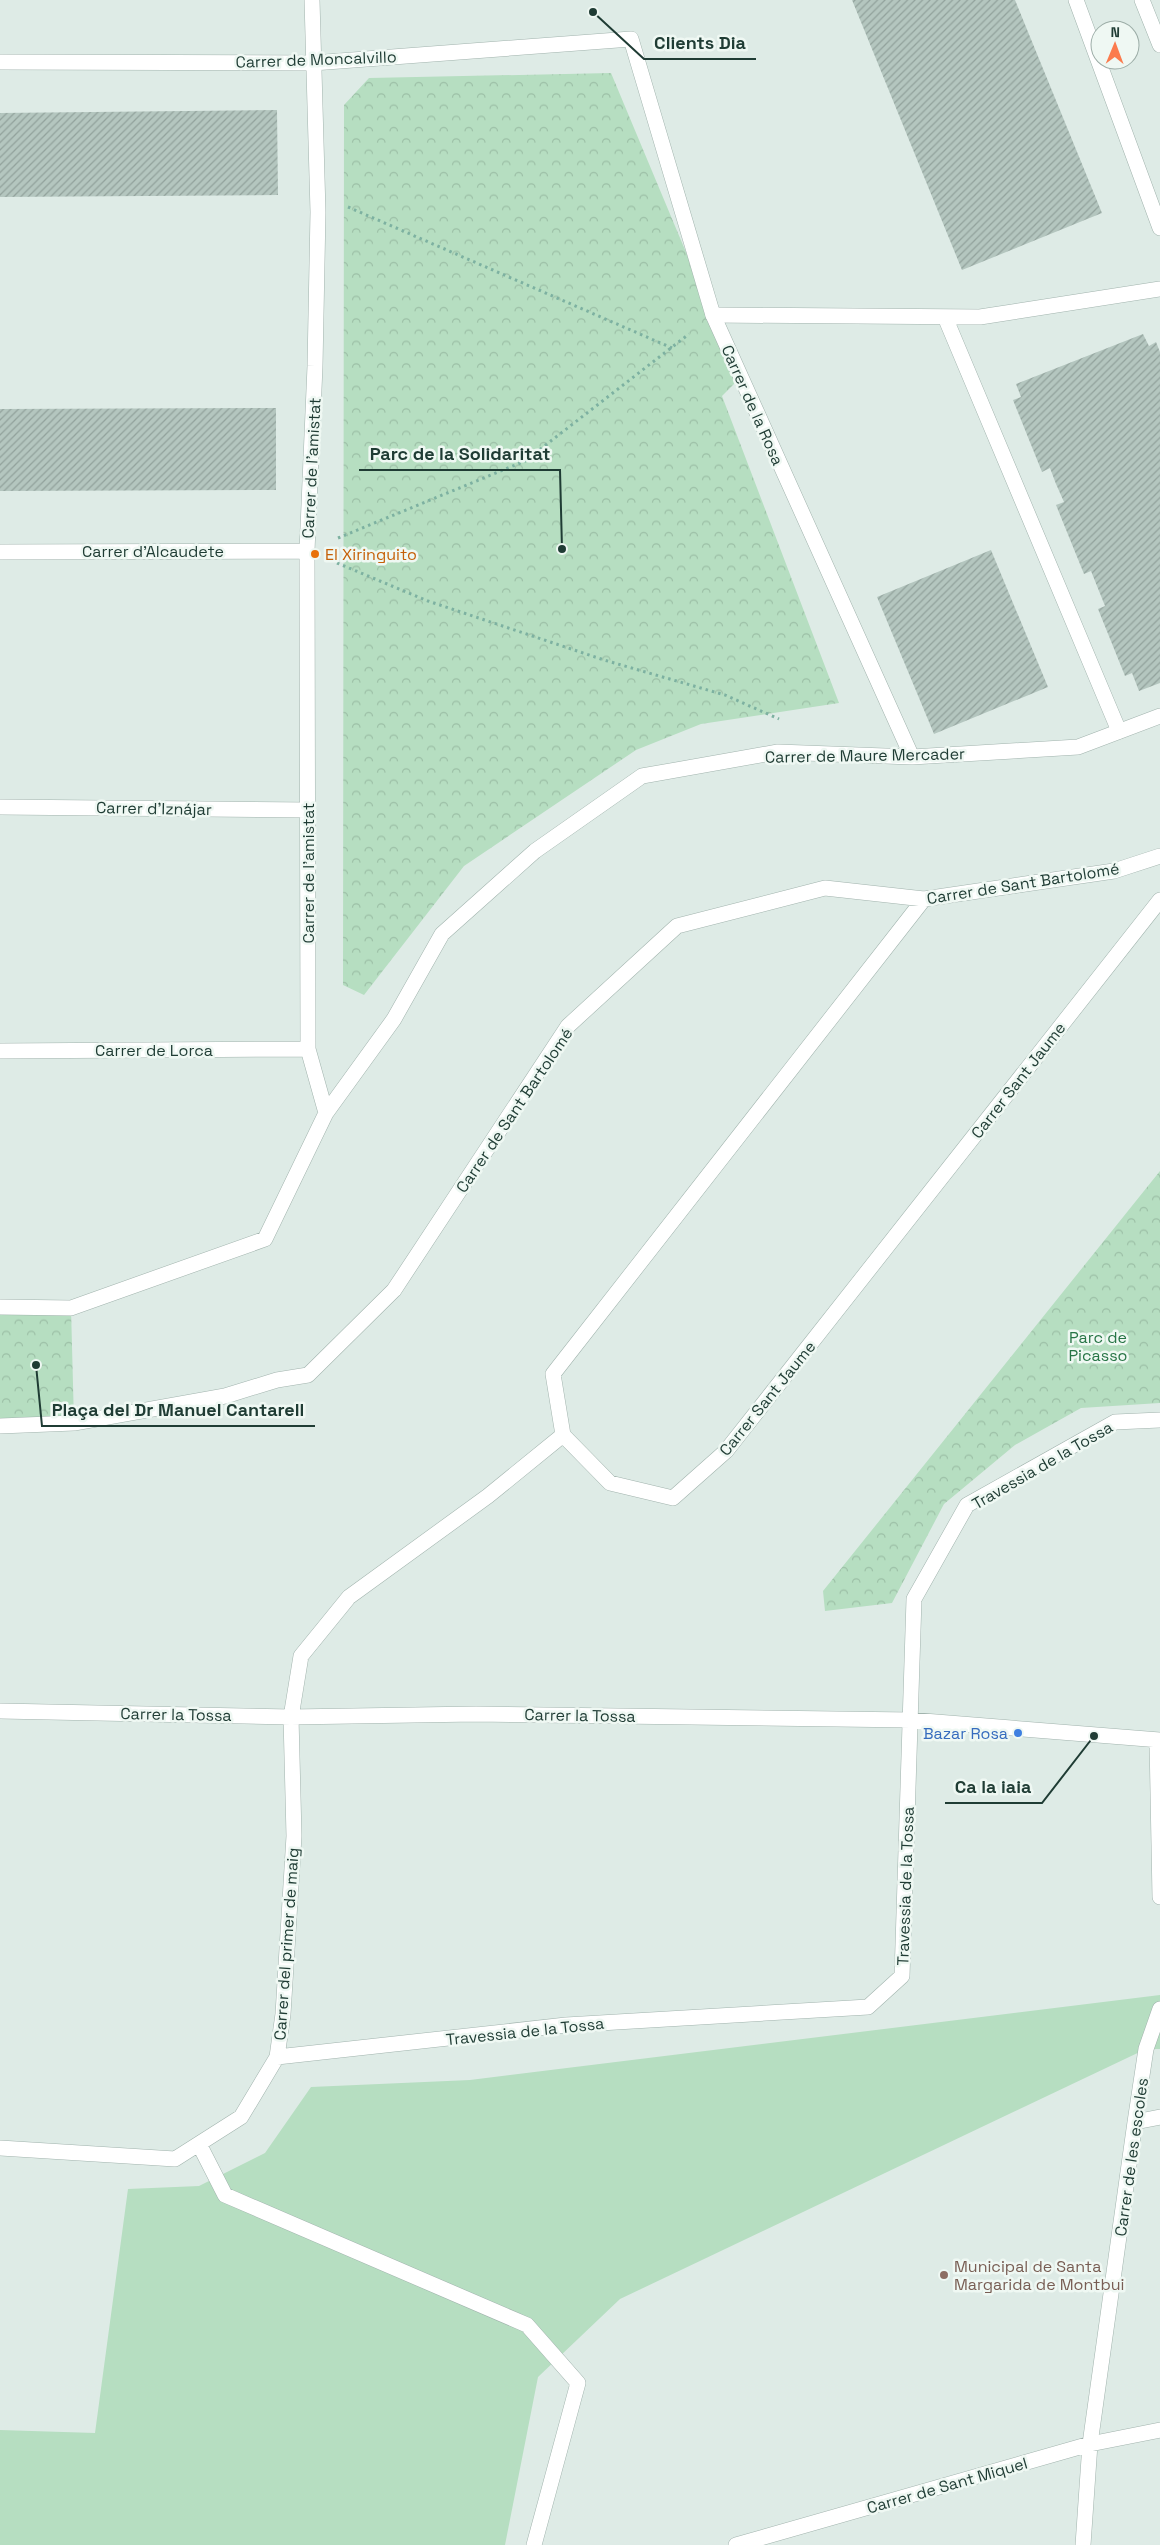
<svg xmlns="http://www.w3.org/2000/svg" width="1160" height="2545" font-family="'Space Grotesk',sans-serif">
	<defs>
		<pattern id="park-crowns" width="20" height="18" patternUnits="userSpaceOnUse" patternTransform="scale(1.25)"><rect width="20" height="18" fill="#b6dec1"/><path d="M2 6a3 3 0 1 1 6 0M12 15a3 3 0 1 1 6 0" fill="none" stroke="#9cbfa6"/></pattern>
		<pattern id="building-hatch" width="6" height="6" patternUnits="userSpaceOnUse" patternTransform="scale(1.25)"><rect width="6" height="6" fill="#b4c6bf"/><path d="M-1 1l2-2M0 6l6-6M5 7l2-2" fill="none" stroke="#92a29c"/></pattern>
	</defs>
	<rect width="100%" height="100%" fill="#deebe6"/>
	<path fill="#b6dec1" d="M1160 1995V2049H1146L620 2299 538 2377 505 2545H0V2430L95 2433 128 2189 199 2186 265 2153 311 2087 470 2080Z"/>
	<path fill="url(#park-crowns)" d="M611 73 739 379 722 396 839 703 701 724 636 750 464 866 364 995 343 985 344 105 369 78Z
		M1160 1171V1403L1081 1408 1015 1445 944 1504 892 1603 825 1611 823 1591Z
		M0 1307 71 1308 74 1422 0 1423Z"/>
	<path fill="url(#building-hatch)" d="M852 0H1015L1102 213 962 270Z
		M277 110 278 195 0 197V113Z
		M1143 334 1149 346 1156 342 1160 352V683L1139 691 1132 673 1125 676 1098 609 1105 606 1091 571 1084 574 1056 505 1064 502 1056 484 1050 468 1042 472 1013 400 1021 397 1016 384Z
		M276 408V490L0 491V409Z
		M991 550 1048 687 934 734 877 597Z"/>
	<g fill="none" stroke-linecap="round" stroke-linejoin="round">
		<defs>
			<path id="service" d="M713 315 980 317 1160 289
				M945 317 1119 731"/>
			<path id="minor" d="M312 0 318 212 315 366 307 551 308 1049 326 1113
				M0 62 313 63 631 39 713 315 912 757
				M0 552 307 551
				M0 807 308 810
				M924 899 553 1374 563 1435 610 1483 673 1498 726 1451 1160 900
				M0 1051 308 1049
				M0 1307 71 1308 265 1239 326 1113 394 1019 442 934 535 851 642 776 778 752 912 757 1078 747 1160 716
				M0 1426 74 1423 225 1396 277 1380 308 1375 394 1290 568 1026 677 926 825 888 924 899 1114 871 1160 856
				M0 1711 291 1717 476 1714 911 1720 1160 1740
				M1157 1740 1160 1897
				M277 2057 566 2025 868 2007 902 1976 914 1599 967 1505 1115 1422 1160 1420
				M1135 2122 1160 2117
				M199 2144 225 2195 527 2325 578 2383 534 2545
				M0 2148 175 2159 241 2117 277 2057 283 2014 294 1836 291 1717 301 1656 349 1597 488 1496 563 1435
				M736 2545 1090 2444 1160 2430
				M1083 2545 1090 2444 1135 2122 1146 2049 1160 2009"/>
			<path id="tertiary" d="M1076 0 1160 228
				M1142 0 1160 45"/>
		</defs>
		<use href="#service" stroke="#a1b3ad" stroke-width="16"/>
		<use href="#minor" stroke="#a1b3ad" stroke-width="16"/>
		<use href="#tertiary" stroke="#a1b3ad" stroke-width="16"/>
		<path stroke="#7db1a1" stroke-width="3" stroke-dasharray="2.5 4" stroke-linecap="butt" d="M348 207 672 348
			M338 538 525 461 689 334
			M337 563 428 601 604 660 725 695 779 719"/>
		<use href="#service" stroke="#fff" stroke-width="15"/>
		<use href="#minor" stroke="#fff" stroke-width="15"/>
		<use href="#tertiary" stroke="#fff" stroke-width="15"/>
	</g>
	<circle fill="#e8710a" stroke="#eff8f3" stroke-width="2" cx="315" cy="554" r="5"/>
	<circle fill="#3f7fe0" stroke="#eff8f3" stroke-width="2" cx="1018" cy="1733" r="5"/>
	<circle fill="#8d6e63" stroke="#eff8f3" stroke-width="2" cx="944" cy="2275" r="5"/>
	<g text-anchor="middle" stroke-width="5" stroke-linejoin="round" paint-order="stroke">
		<g font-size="16" fill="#1f3c34" stroke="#eff8f3">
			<text transform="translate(316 59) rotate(-2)" y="6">Carrer de Moncalvillo</text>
			<text transform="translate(753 405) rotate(66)" y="6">Carrer de la Rosa</text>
			<text transform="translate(311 468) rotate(-87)" y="6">Carrer de l'amistat</text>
			<text x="153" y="557">Carrer d'Alcaudete</text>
			<text transform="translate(865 755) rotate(-1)" y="6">Carrer de Maure Mercader</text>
			<text transform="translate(154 808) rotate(1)" y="6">Carrer d'Iznájar</text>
			<text transform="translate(308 873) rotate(-90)" y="6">Carrer de l'amistat</text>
			<text transform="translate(1023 883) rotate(-9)" y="6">Carrer de Sant Bartolomé</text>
			<text x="154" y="1056">Carrer de Lorca</text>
			<text transform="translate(1018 1080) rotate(-52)" y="6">Carrer Sant Jaume</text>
			<text transform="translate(514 1110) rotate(-56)" y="6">Carrer de Sant Bartolomé</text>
			<text transform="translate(767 1398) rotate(-51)" y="6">Carrer Sant Jaume</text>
			<text transform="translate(1042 1465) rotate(-30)" y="6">Travessia de la Tossa</text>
			<text transform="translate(176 1714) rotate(1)" y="6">Carrer la Tossa</text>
			<text transform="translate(580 1715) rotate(1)" y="6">Carrer la Tossa</text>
			<text transform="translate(905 1886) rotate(-88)" y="6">Travessia de la Tossa</text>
			<text transform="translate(286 1944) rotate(-86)" y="6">Carrer del primer de maig</text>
			<text transform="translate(525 2031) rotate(-6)" y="6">Travessia de la Tossa</text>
			<text transform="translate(1131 2157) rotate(-82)" y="6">Carrer de les escoles</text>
			<text transform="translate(947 2485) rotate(-16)" y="6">Carrer de Sant Miquel</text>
		</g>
		<g font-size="16" fill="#c56008" stroke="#eff8f3" text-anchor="start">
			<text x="325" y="560">El Xiringuito</text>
		</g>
		<g font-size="16" fill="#277546" stroke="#eff8f3">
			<text x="1098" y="1343">Parc de<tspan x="1098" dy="18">Picasso</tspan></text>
		</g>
		<g font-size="16" fill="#366cbe" stroke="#eff8f3" text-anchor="end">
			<text x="1008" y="1739">Bazar Rosa</text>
		</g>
		<g font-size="16" fill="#785e54" stroke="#eff8f3" text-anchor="start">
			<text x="954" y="2272">Municipal de Santa<tspan x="954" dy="18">Margarida de Montbui</tspan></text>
		</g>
	</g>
	<path fill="none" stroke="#1f3c34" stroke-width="2" d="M593 12L644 59H756M562 549L560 470H359M36 1365L42 1426H315M1094 1736L1042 1803H945"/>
	<g fill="#1f3c34" stroke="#eff8f3" stroke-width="2">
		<circle cx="593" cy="12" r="5"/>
		<circle cx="562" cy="549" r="5"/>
		<circle cx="36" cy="1365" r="5"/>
		<circle cx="1094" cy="1736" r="5"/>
	</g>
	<g font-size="18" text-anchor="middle" font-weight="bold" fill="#1f3c34" stroke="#eff8f3" stroke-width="5" stroke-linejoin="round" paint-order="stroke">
		<text x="700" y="49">Clients Dia</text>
		<text x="460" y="460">Parc de la Solidaritat</text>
		<text x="178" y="1416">Plaça del Dr Manuel Cantarell</text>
		<text x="993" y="1793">Ca la iaia</text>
	</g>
	<g transform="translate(1115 45) rotate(1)"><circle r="24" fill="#eff8f3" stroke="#9cada7"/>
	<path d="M0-4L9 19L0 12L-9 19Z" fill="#fb7b4d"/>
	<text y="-8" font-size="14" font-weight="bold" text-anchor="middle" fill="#1f3c34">N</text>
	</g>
</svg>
